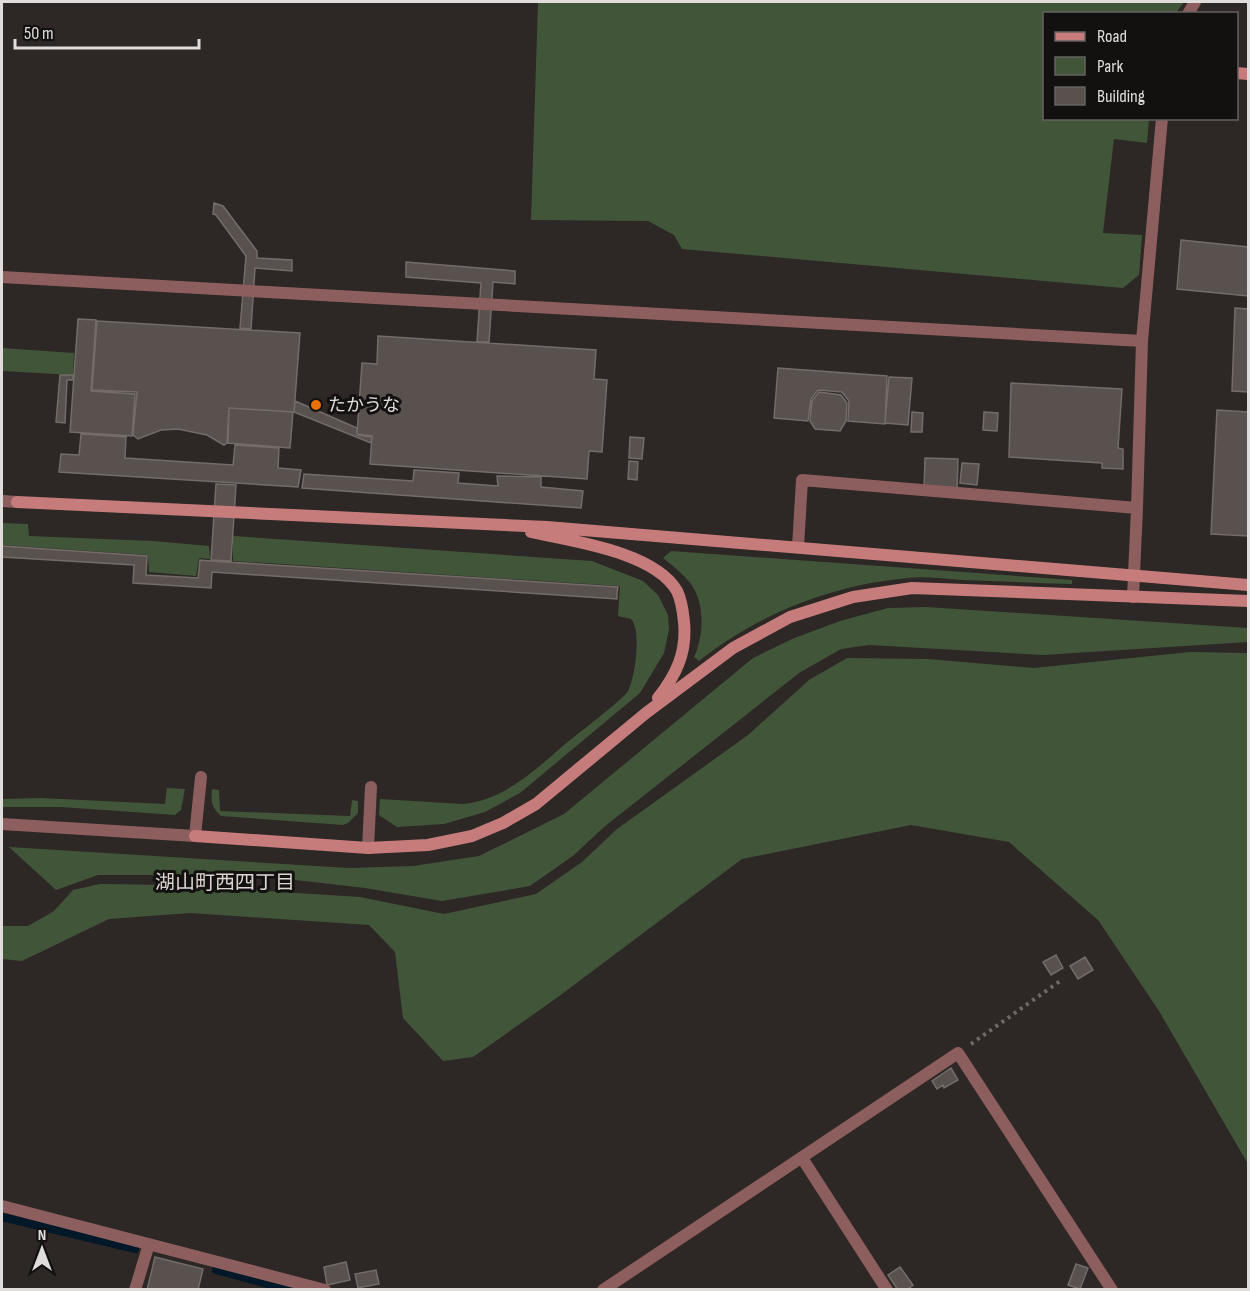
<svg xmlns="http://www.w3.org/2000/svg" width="1250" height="1291" font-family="'Sofia Sans Condensed','Noto Sans JP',sans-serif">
	<rect width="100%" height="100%" fill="#2d2725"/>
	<path fill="#415639" d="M538 2H1184L1176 13 1044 14V118L1149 119 1147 143 1114 139 1103 233 1142 235 1139 275 1123 288 682 249 674 235 648 221 531 220Z
		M2 348 74 353 73 375 2 371Z
		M2 523 28 524 29 536 153 541 209 546 210 559 199 558 196 576 149 572 148 555 2 545Z
		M233 536 592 561 643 581 658 595 668 615 669 629 664 653 640 693 520 793 485 812 444 824 397 827 379 815 380 799 463 804C505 801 539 766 570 740 589 725 609 710 627 693 635 680 642 630 631 619L618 616 620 586 233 561Z
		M671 551 1072 580V584C1036 583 999 581 963 580 945 579 926 576 908 578 831 585 760 613 699 661L694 657C704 636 705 603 691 584 683 574 673 566 663 558Z
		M926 607 1248 628V642L1043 655 869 645 841 649 799 673 604 827 574 855 530 886 442 901 365 888 287 879 170 875H98L56 890 9 847 349 868 413 866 479 856 564 814 753 658 792 639 840 621 888 608Z
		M1190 652 1248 653V1164L1159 1011 1098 920 1009 842 911 825 742 859 558 997 473 1057 443 1061 403 1018 395 952 369 925 190 913 109 919 22 961 2 959V926H28L54 911 73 890 100 884 173 885 360 897 444 914 536 894 582 862 617 829 748 735 809 680 847 658 928 659 1034 668Z
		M167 788 185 789 181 810 175 815 61 807H2V799L41 798 165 804Z
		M212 789 219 790 220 811 350 816 352 800 358 801V813L348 823 343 825 221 816C211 807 211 801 212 789Z"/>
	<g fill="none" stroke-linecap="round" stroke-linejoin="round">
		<path stroke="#001828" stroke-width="8" d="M2 1217 135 1249
			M216 1270 290 1290"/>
	</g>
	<path fill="#58514e" stroke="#736c69" stroke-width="1.5" d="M214 203 223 206 257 251V258L292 260V271L255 268 251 329 240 328 246 256 216 215 213 214Z
		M1181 240 1248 247V296L1177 289Z
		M406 262 515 271V284L493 282 489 342H477L481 283 406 277Z
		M1235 308 1248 309V392L1232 391Z
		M78 319 96 320 91 391 135 394 132 436 70 432Z
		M97 321 300 333 294 412 229 408 227 443 224 445 207 435 178 429 161 430 138 439 133 435 137 392 92 390Z
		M378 336 596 350 594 379 607 380 602 452 589 451 587 479 370 464 372 436 357 434 362 363 377 364Z
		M778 368 887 376 885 424 848 421 849 401 842 392 818 390 811 399 808 421 774 418Z
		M60 375H73V380H67L65 423 56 422Z
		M889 377 912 378 908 425 885 423Z
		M1011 383 1122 389 1118 448 1123 449V469L1102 468V463L1009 457Z
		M819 392 841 395 847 403 846 421 840 431 815 429 810 421 812 401Z
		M295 401 357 428V435L372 437 371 443 294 412Z
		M229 408 293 412 290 448 228 443Z
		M1217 410 1248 412V536L1211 534Z
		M912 412 923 413 922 432H911Z
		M984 412 998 413 997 431 983 430Z
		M81 434 126 437 125 458 233 465 235 445 279 448 278 468 301 470 298 487 59 472 61 454 79 455Z
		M630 437 644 438 642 459 629 458Z
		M925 458 958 459 957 492 924 490Z
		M629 461 638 462 637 480 628 479Z
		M962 463 979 464 977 485 960 483Z
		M414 470 459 473 458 483 498 486 497 476 541 477V487L583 491 581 508 302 488 304 474 413 481Z
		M216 484 236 485 231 561 211 560Z
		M2 546 147 556 146 575 198 578 200 560 211 561 618 587 617 593V599L212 572 211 588 133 583 134 565 2 557Z
		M1056 955 1063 968 1051 975 1043 962Z
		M1085 957 1093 970 1078 979 1070 966Z
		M951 1068 958 1080 944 1088 943 1085 937 1089 932 1081Z
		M155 1257 203 1269 198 1290H147Z
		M346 1262 350 1280 327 1285 324 1267Z
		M1076 1264 1088 1268 1080 1289 1068 1285Z
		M900 1267 913 1285 907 1290H898L888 1275Z
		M376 1270 379 1284 358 1288 355 1274Z"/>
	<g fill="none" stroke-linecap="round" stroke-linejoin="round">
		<path stroke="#6f6a68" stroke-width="4" stroke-dasharray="3 4.5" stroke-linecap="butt" d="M971 1044 1063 979"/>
		<path stroke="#8d5e5e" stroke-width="12" d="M1188 14 1195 2
			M2 277 1142 341 1162 118
			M798 547 802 480 1137 508
			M1133 597 1137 508 1142 341
			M195 836 201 777
			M368 848 371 787"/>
		<path stroke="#8d5e5e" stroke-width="12" d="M2 501 17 502
			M2 824 195 836
			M802 1158 887 1290
			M2 1206 325 1290
			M135 1290 149 1244
			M603 1290 958 1053 1112 1290"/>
		<path stroke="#c57c7b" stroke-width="12" d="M1236 73 1248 74
			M17 502 547 527 1248 585
			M531 532C572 541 655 552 677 591 682 601 683 612 684 622 687 653 676 675 658 698
			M195 836 368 848 428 845 472 836 503 823 536 804 646 713 733 648 790 617 853 597 912 588 1248 601"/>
	</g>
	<circle fill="#e8710a" stroke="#131110" stroke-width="2" cx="316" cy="405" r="6"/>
	<g text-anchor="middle" stroke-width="6" stroke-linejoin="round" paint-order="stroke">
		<g font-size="18" fill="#e0dcdb" stroke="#131110" text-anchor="start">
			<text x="328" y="411">たかうな</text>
		</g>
		<g font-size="20" fill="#ddd4d1" stroke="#131110">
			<text x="225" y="889">湖山町西四丁目</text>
		</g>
	</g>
	<rect width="1250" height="1291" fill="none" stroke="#e0dcdb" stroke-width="6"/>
	<rect x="1043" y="12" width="195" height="108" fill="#131110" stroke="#656261" stroke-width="1.5"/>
	<rect x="1055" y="32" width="30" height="9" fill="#c57c7b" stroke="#656261" stroke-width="1.5"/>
	<text x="1097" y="42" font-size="18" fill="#e0dcdb">Road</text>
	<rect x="1055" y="57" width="30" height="18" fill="#415639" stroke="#656261" stroke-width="1.5"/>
	<text x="1097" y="72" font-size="18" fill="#e0dcdb">Park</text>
	<rect x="1055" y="87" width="30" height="18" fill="#58514e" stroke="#656261" stroke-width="1.5"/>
	<text x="1097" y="102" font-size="18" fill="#e0dcdb">Building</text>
	<g transform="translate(42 1249)" stroke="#131110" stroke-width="4.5" paint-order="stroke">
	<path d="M0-4.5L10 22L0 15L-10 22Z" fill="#e0dcdb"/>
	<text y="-9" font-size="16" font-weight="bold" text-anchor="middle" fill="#e0dcdb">N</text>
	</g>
	<path d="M15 39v9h184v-9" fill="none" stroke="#e0dcdb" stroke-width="3"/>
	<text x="24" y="39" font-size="18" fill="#e0dcdb" stroke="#131110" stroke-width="4.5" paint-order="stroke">50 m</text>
</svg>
